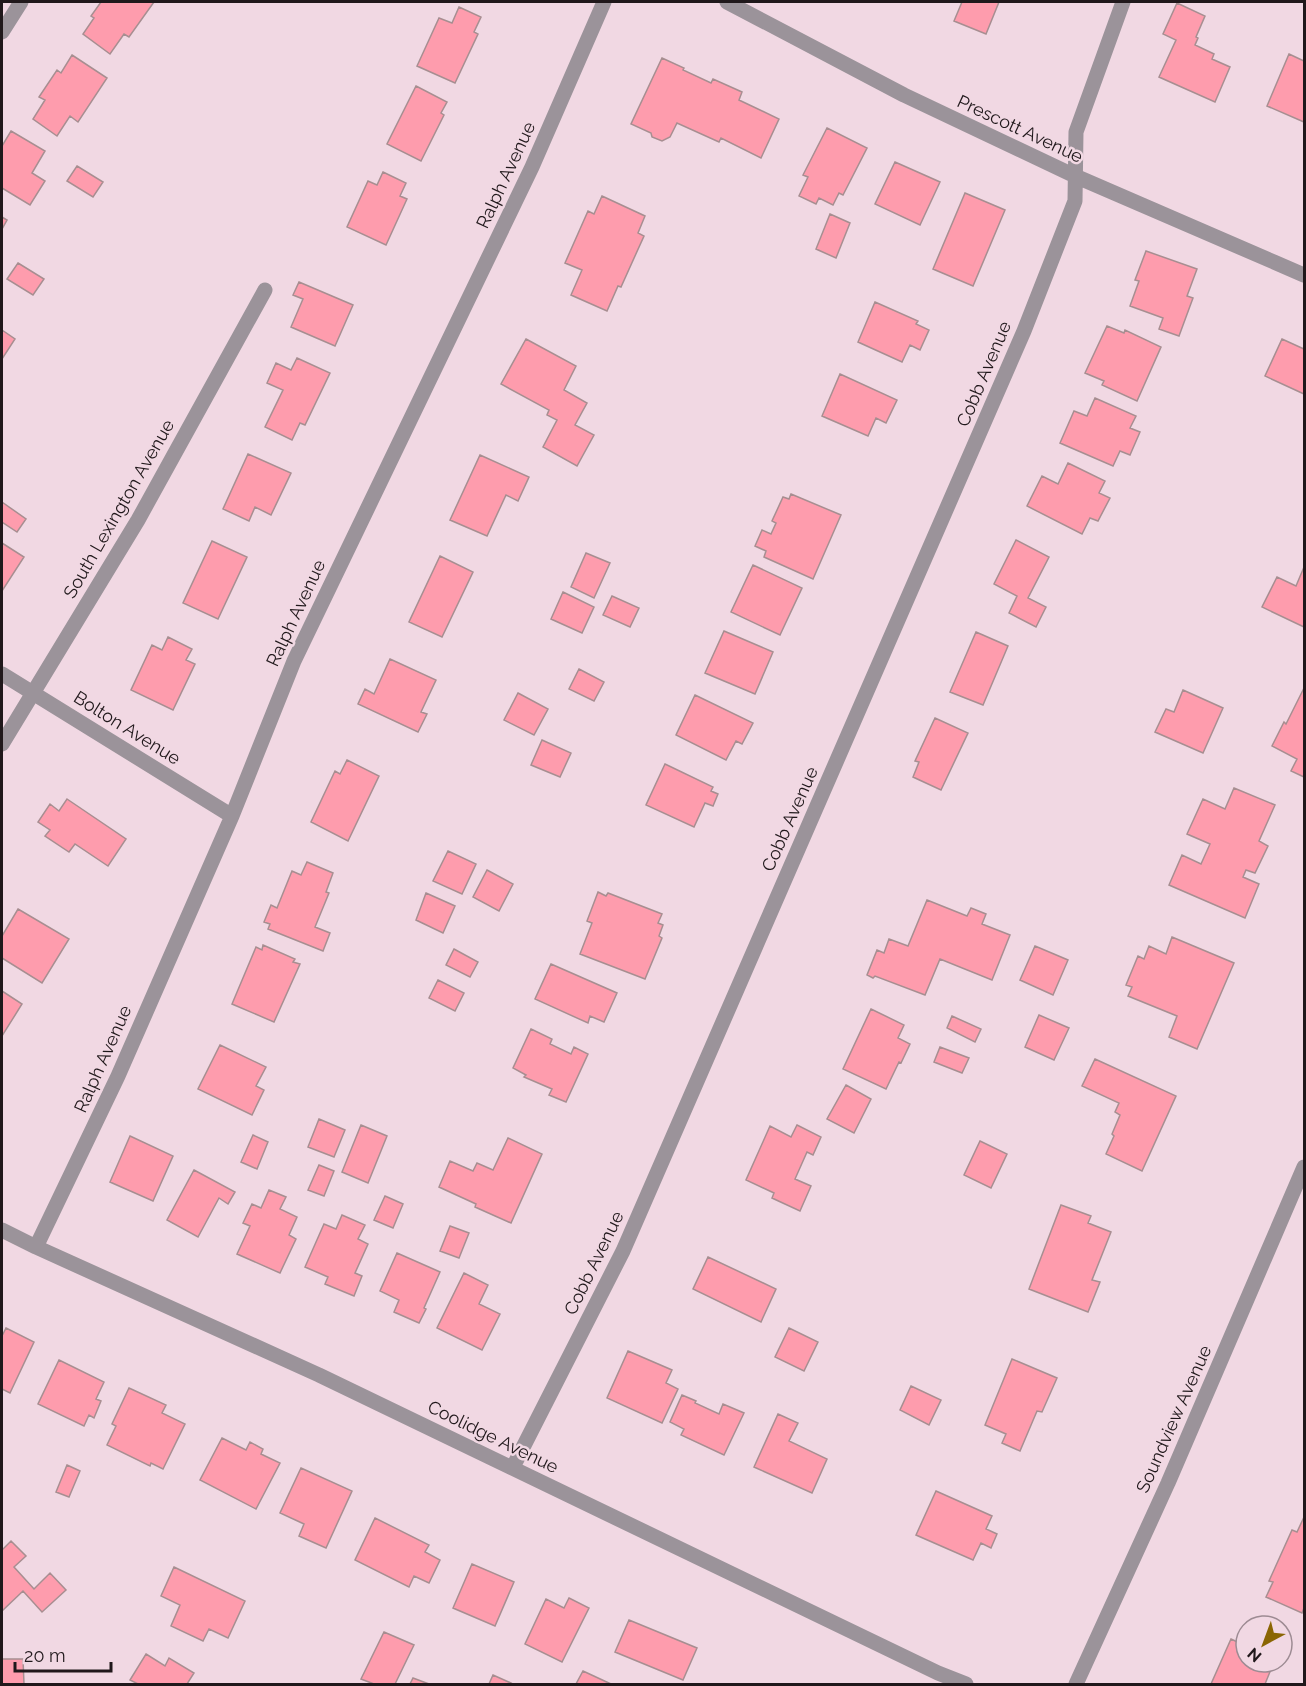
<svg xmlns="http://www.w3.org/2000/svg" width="1306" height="1686" font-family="Raleway,sans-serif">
	<rect width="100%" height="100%" fill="#f1d8e3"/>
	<path fill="#fe9cad" stroke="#a78e91" stroke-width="1.5" d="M101 2H154L129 37 124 34 110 54 83 34 94 18 91 16Z
		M962 2H999L986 34 954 21Z
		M1177 3 1205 16 1196 37 1198 38 1195 45 1214 54 1212 59 1230 67 1215 102 1159 77 1176 40 1163 34Z
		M459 7 481 17 474 32 478 34 455 83 417 66 439 18 452 23Z
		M1289 54 1304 61V122L1267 106Z
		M72 55 107 78 78 122 70 116 57 136 33 119 45 100 39 97 57 70 61 73Z
		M662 58 684 68 683 70 711 83 713 79 742 92 739 100 779 119 761 158 721 138 719 142 677 123 670 137 662 141 652 137 651 133 631 124Z
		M416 86 447 102 441 113 444 115 421 161 387 144Z
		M827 128 867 148 843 195 839 193 833 205 819 198 816 204 799 196 808 177 803 175Z
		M11 131 45 151 32 173 45 181 30 205 2 188V146Z
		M895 162 940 182 920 225 875 204Z
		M77 166 103 182 93 197 67 181Z
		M383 172 406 183 400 196 407 199 386 245 347 227 368 181 377 185Z
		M965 193 1005 210 973 286 933 269Z
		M602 196 645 216 638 233 644 236 621 287 618 286 607 311 571 295 582 270 565 263 588 211 594 214Z
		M830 214 850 223 836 258 816 249Z
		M2 217 7 220 2 229Z
		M1146 251 1197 269 1187 296 1193 298 1179 336 1159 329 1163 318 1130 306 1139 281 1135 280Z
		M18 263 44 279 33 295 7 279Z
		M299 282 353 305 335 346 291 327 303 299 293 295Z
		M875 302 918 321 916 324 929 330 920 350 910 345 902 362 858 342Z
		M1107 326 1124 333 1125 330 1161 347 1137 401 1102 385 1104 381 1085 373Z
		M2 330 15 339 2 359Z
		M526 339 576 366 564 390 587 403 575 425 594 435 577 466 543 447 557 420 547 415 549 410 501 384Z
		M1282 339 1304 349V394L1265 376Z
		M297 358 330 373 305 425 300 423 292 440 265 427 283 390 267 383 276 363 291 370Z
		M840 374 897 400 886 423 876 418 868 436 822 416Z
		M1095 398 1136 416 1130 428 1140 432 1130 455 1120 451 1113 466 1060 443 1074 411 1087 416Z
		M248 454 291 473 271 515 255 507 249 521 223 509Z
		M480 455 529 477 518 501 506 495 487 536 450 520Z
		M1068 463 1105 481 1099 493 1110 498 1098 521 1090 518 1082 534 1027 506 1042 476 1058 484Z
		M791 494 841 515 813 579 764 557 766 551 755 546 762 530 771 534 776 523 772 521 783 497 789 499Z
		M2 502 26 519 17 532 2 522Z
		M1016 540 1049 557 1028 598 1046 607 1036 627 1009 613 1017 596 994 584Z
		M212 541 247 557 218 619 183 603Z
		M2 543 24 557 2 591Z
		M586 553 610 563 594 598 571 587Z
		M440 556 473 572 442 637 409 622Z
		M753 565 802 588 780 635 731 612Z
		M1304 567V627L1262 607 1277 577 1296 586Z
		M563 592 594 607 582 633 551 619Z
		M612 596 639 608 630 627 603 615Z
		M724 631 773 652 755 694 705 673Z
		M976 632 1008 646 983 705 950 692Z
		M168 637 192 649 186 660 195 664 173 710 131 690 152 645 162 650Z
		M390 659 436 680 421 712 427 714 418 732 358 704 365 689 374 694Z
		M579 669 604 682 594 701 569 689Z
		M1304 688V777L1291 771 1297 759 1272 746 1284 722 1286 724Z
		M1183 690 1223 708 1203 753 1155 732 1166 709 1174 712Z
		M518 693 548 709 534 735 504 720Z
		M695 695 753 723 742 744 736 741 726 760 676 735Z
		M935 718 968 733 941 790 913 777 919 762 915 761Z
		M542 740 571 753 560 777 531 765Z
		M347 760 379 776 348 841 311 822 335 771 340 774Z
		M665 764 713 787 711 791 718 794 713 806 705 803 694 827 646 805Z
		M1234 788 1275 805 1259 841 1268 846 1255 873 1246 870 1243 877 1259 884 1245 918 1169 885 1182 855 1201 864 1210 844 1187 834 1203 799 1225 809Z
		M67 799 126 839 108 866 75 844 69 852 45 836 50 830 38 822 50 804 59 811Z
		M448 851 476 864 462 894 433 881Z
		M307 862 333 873 326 892 329 893 315 927 330 933 323 951 268 929 270 924 264 922 271 905 277 908 292 871 301 875Z
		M487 870 513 884 499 911 473 897Z
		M598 892 606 896 608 893 662 914 658 923 663 925 659 936 662 938 645 979 580 954 592 923 587 921Z
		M426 893 455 906 443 933 416 920Z
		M927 900 967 916 971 908 986 914 982 924 1010 935 992 980 940 959 925 995 875 976 873 978 867 975 877 950 884 953 889 939 908 946Z
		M18 909 69 939 42 983 2 958V936Z
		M1172 937 1234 963 1197 1049 1169 1037 1177 1016 1128 996 1132 987 1126 985 1138 956 1144 959 1149 946 1166 954Z
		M263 945 295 959 293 962 300 964 274 1022 232 1004 256 947 262 950Z
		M1035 946 1068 960 1053 995 1020 980Z
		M454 949 478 962 470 977 446 965Z
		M551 964 617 993 604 1022 590 1016 588 1023 535 999Z
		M438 980 464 993 455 1011 429 998Z
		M2 991 22 1004 2 1036Z
		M871 1009 904 1025 898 1038 910 1044 901 1063 899 1062 886 1089 843 1069Z
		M1039 1015 1069 1028 1054 1060 1025 1047Z
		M952 1016 981 1029 975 1042 947 1028Z
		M531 1029 552 1039 550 1044 571 1054 574 1047 588 1054 566 1102 549 1095 552 1089 524 1077 526 1075 513 1068Z
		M220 1045 266 1067 256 1086 264 1090 252 1115 198 1089Z
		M940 1047 969 1058 962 1073 934 1062Z
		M1095 1059 1176 1096 1142 1171 1106 1154 1114 1136 1112 1134 1120 1115 1115 1112 1119 1103 1082 1086Z
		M846 1085 871 1099 854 1133 827 1119Z
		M319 1119 345 1130 334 1157 308 1147Z
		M361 1125 387 1136 368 1183 342 1172Z
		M797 1125 821 1137 813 1155 807 1152 795 1179 811 1186 800 1211 772 1198 774 1193 746 1180 770 1126 791 1137Z
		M253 1135 268 1142 257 1169 241 1162Z
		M130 1136 173 1156 153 1201 110 1182Z
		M508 1138 542 1154 511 1223 475 1207 476 1204 439 1187 450 1161 473 1171 477 1163 493 1170Z
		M980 1141 1007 1154 991 1188 964 1175Z
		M319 1165 334 1171 324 1196 308 1190Z
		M194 1170 235 1192 228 1204 219 1198 198 1237 167 1220Z
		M269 1190 286 1197 280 1209 297 1217 289 1235 296 1239 280 1273 237 1254 250 1226 243 1223 252 1204 261 1208Z
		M385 1196 403 1204 393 1228 374 1220Z
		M1061 1205 1091 1216 1088 1223 1111 1232 1092 1280 1100 1282 1088 1312 1029 1289Z
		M342 1215 365 1225 358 1239 368 1244 355 1273 362 1276 354 1296 325 1284 328 1277 305 1267 324 1224 336 1229Z
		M450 1226 469 1233 459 1258 440 1251Z
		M397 1253 440 1272 424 1308 426 1309 419 1323 394 1312 399 1300 380 1291Z
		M708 1257 776 1289 761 1322 693 1289Z
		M464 1273 488 1285 479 1304 500 1314 482 1350 437 1328Z
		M6 1328 34 1342 10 1393 2 1389V1333L3 1334Z
		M789 1328 818 1342 804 1371 775 1357Z
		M628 1351 672 1370 666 1383 678 1389 662 1423 607 1398Z
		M1012 1359 1057 1378 1042 1412 1037 1411 1020 1451 1002 1443 1006 1434 985 1425Z
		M59 1360 104 1382 96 1399 101 1401 94 1418 89 1415 84 1426 38 1404Z
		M911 1386 941 1400 929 1425 900 1410Z
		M129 1388 166 1405 162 1413 185 1424 163 1469 151 1463 150 1466 107 1445 116 1426 112 1424Z
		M682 1395 696 1401 695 1403 719 1414 723 1404 744 1413 724 1455 681 1435 684 1429 670 1422Z
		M778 1414 798 1423 789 1441 827 1459 812 1493 754 1467Z
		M222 1438 246 1450 250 1442 263 1449 261 1454 280 1463 256 1509 200 1480Z
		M67 1465 80 1471 69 1497 56 1492Z
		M301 1468 352 1491 326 1548 299 1536 304 1524 280 1513Z
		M936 1491 992 1516 986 1529 997 1534 991 1548 981 1543 973 1560 916 1535Z
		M1304 1517V1608L1302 1613 1266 1597 1273 1582 1269 1581 1292 1530 1297 1532Z
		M375 1518 429 1545 425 1552 440 1560 429 1583 414 1576 409 1587 355 1560Z
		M11 1541 26 1556 14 1567 34 1589 50 1573 66 1590 42 1612 23 1591 2 1611V1550Z
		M472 1564 514 1582 495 1626 453 1608Z
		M174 1567 245 1601 228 1638 209 1629 203 1641 171 1626 180 1605 161 1596Z
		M569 1598 589 1608 562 1662 525 1644 546 1599 564 1608Z
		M629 1620 697 1648 683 1680 615 1652Z
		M384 1632 414 1645 395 1684H374L361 1679Z
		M1231 1639 1246 1646V1662H1274L1265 1684H1211Z
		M146 1654 165 1666 169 1658 194 1673 187 1684H138L130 1680Z
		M2 1659H23L24 1684H2Z
		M583 1671 611 1684H576Z
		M493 1675 511 1683 510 1684H489Z
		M413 1678 429 1684H410Z"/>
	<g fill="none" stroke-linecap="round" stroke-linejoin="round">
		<path stroke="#9b939a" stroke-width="15" d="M727 2 904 95 1075 176 1304 275
			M2 32 21 2
			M2 674 232 816
			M2 744 138 520 265 290
			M2 1230 36 1247 319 1375 938 1673 966 1684
			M36 1247 118 1076 232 816 294 661 532 167 604 2
			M513 1467 623 1251 1024 331 1075 201 1076 132 1123 2
			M1076 1684 1168 1483 1304 1167"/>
	</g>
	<g text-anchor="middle" stroke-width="5" stroke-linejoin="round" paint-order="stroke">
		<g font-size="18" fill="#20181b" stroke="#f1d8e3">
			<text transform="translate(1020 129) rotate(25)" y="6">Prescott Avenue</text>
			<text transform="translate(506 175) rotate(-65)" y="6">Ralph Avenue</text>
			<text transform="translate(984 374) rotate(-67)" y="6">Cobb Avenue</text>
			<text transform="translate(119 509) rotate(-60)" y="6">South Lexington Avenue</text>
			<text transform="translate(296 613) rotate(-65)" y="6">Ralph Avenue</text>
			<text transform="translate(127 728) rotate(32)" y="6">Bolton Avenue</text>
			<text transform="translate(790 819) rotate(-66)" y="6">Cobb Avenue</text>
			<text transform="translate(103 1059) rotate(-66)" y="6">Ralph Avenue</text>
			<text transform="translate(594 1263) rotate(-64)" y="6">Cobb Avenue</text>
			<text transform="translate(1174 1419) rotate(-66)" y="6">Soundview Avenue</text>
			<text transform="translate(493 1437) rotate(26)" y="6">Coolidge Avenue</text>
		</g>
	</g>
	<rect width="1306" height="1686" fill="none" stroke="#20181b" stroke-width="6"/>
	<g transform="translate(1264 1644) rotate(221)"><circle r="28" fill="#f1d8e3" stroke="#9d8b93" stroke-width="1.5"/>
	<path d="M0-4.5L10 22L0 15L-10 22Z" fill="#8a6503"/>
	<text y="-9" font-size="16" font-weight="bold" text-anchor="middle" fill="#20181b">N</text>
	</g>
	<path d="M15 1662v9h96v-9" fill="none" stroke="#20181b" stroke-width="3"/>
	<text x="24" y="1662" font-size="18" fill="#20181b" stroke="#f1d8e3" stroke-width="4.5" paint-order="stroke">20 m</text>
</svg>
